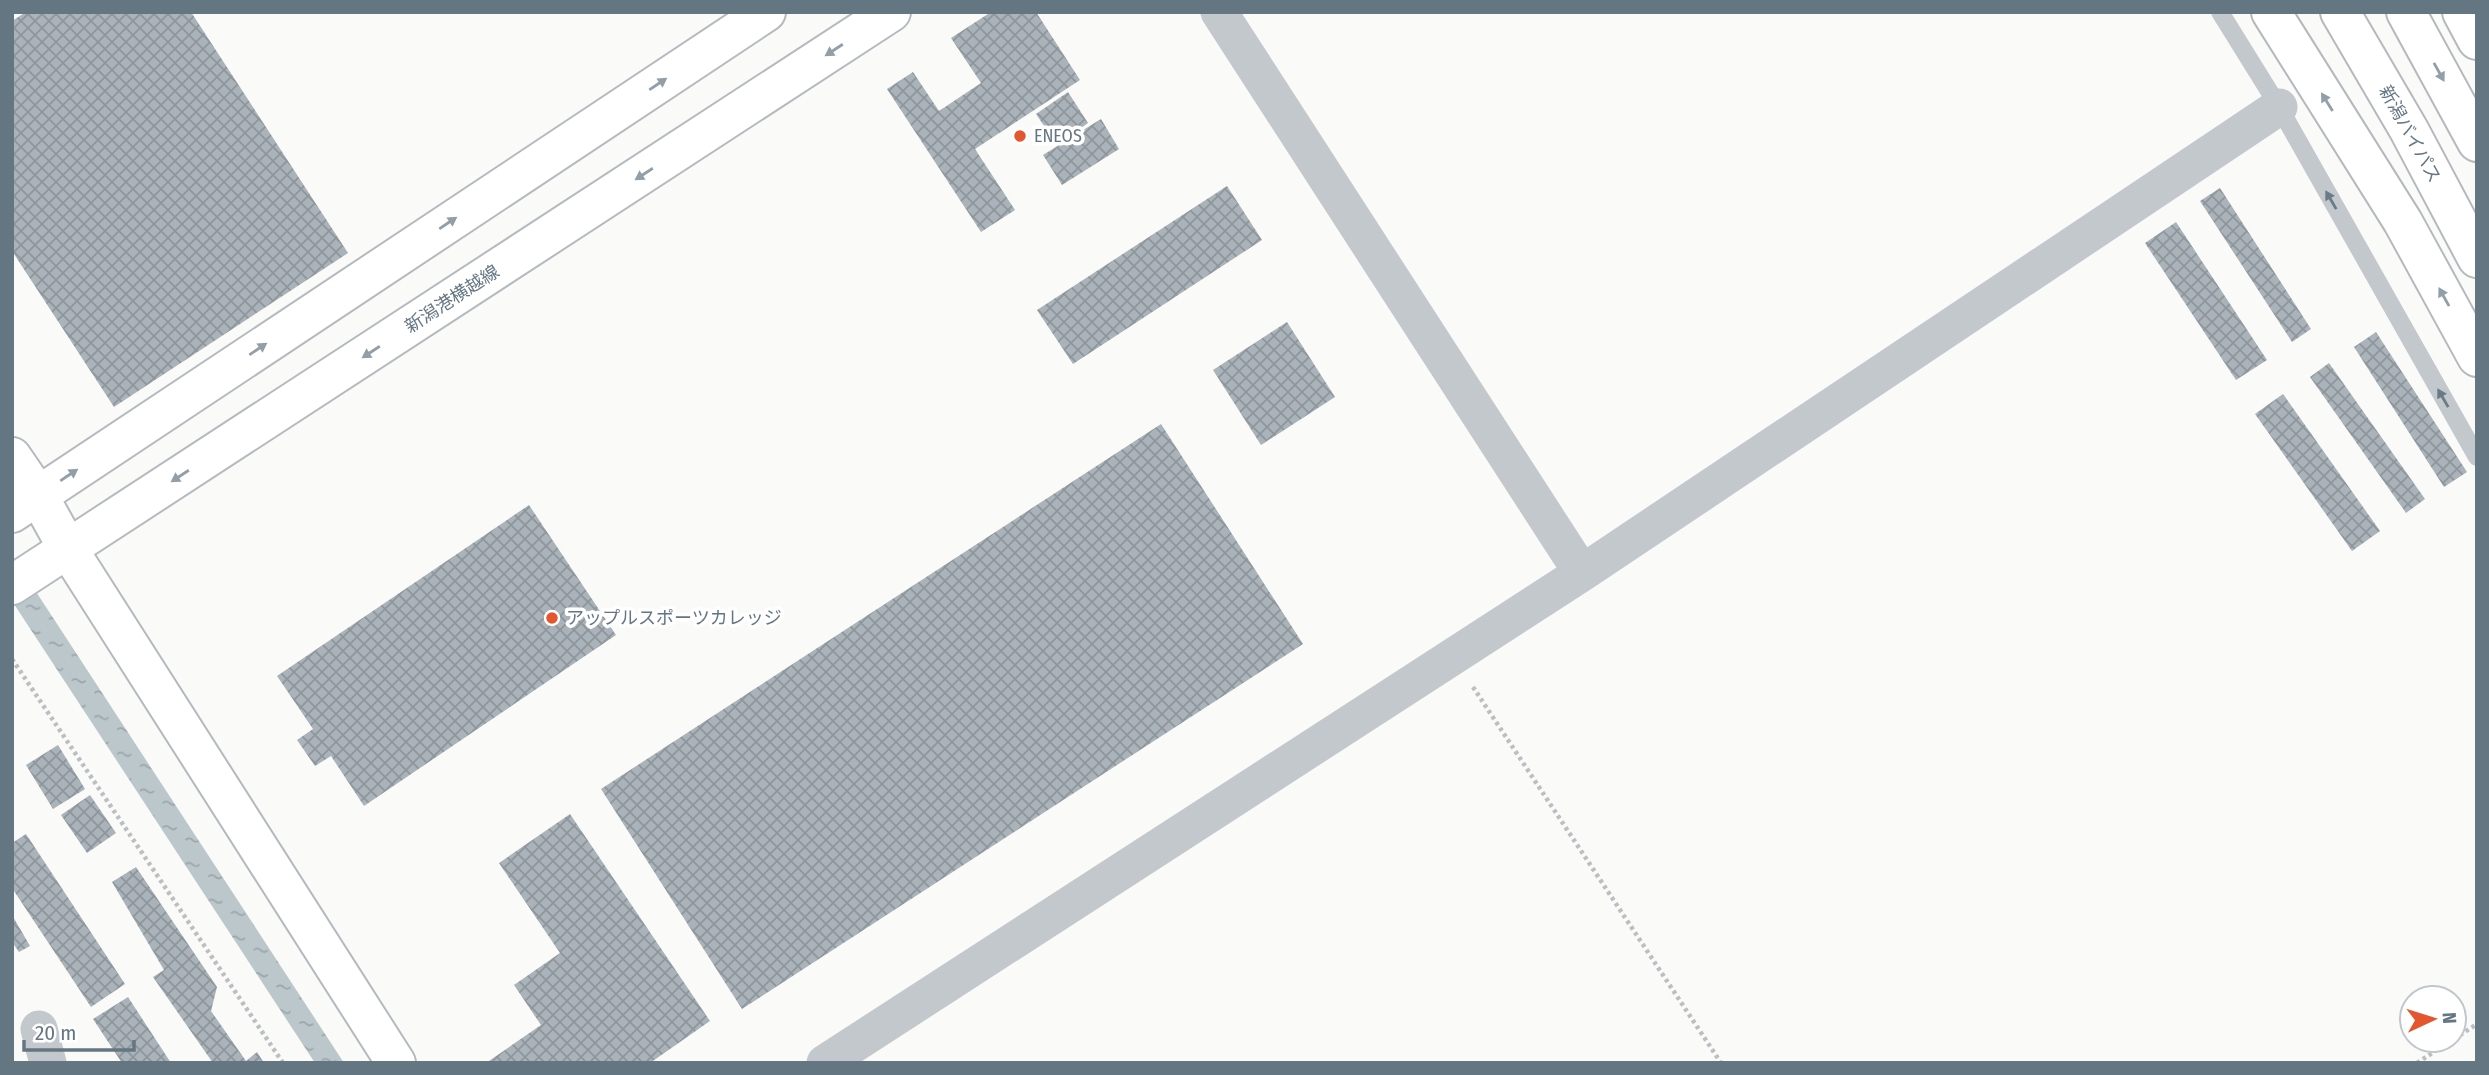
<svg xmlns="http://www.w3.org/2000/svg" width="2489" height="1075" font-family="'Fira Sans Condensed','Noto Sans JP',sans-serif">
	<defs>
		<pattern id="water-ripples" width="26" height="14" patternUnits="userSpaceOnUse" patternTransform="scale(1.75)"><rect width="26" height="14" fill="#bbc7cb"/><path d="M2 4q2-2 4 0t4 0M15 11q2-2 4 0t4 0" fill="none" stroke="#9ca6aa"/></pattern>
		<pattern id="building-cross-hatch" width="8" height="8" patternUnits="userSpaceOnUse" patternTransform="scale(1.75)"><rect width="8" height="8" fill="#aab3b9"/><path d="M0 0l8 8M0 8l8-8" fill="none" stroke="#8e969c"/></pattern>
	</defs>
	<rect width="100%" height="100%" fill="#fafaf8"/>
	<path fill="url(#water-ripples)" d="M12 555 344 1063H315L12 601Z"/>
	<path fill="url(#building-cross-hatch)" d="M26 12H191L348 253 114 407 12 251V21Z
		M991 12H1036L1080 80 975 149 1015 210 981 232 887 89 913 72 939 111 981 83 951 38Z
		M1068 92 1088 123 1057 145 1036 114Z
		M1101 119 1119 149 1062 185 1043 155Z
		M1227 186 1262 240 1073 364 1037 310Z
		M2220 188 2311 329 2292 342 2200 201Z
		M2176 222 2267 360 2236 380 2145 243Z
		M1287 322 1335 397 1261 445 1213 370Z
		M2376 332 2467 472 2444 487 2354 347Z
		M2329 363 2425 499 2406 513 2310 377Z
		M2283 394 2380 531 2352 551 2255 414Z
		M1161 424 1303 644 742 1009 601 789Z
		M529 505 616 635 364 806 331 756 315 766 297 740 313 729 277 676Z
		M58 745 85 789 53 809 26 765Z
		M90 795 116 833 87 853 61 815Z
		M570 814 710 1021 650 1063H486L541 1025 514 985 560 953 499 863Z
		M26 834 125 984 91 1007 12 888V843Z
		M136 867 217 987 211 1011 246 1061 257 1052 264 1063H213L153 977 164 970 112 882Z
		M12 915 30 946 19 952 12 942Z
		M128 997 171 1063H122L93 1019Z"/>
	<g fill="none" stroke-linecap="round" stroke-linejoin="round">
		<defs>
			<path id="secondary" d="M12 457 38 495 68 549 396 1063"/>
			<path id="primary" d="M12 513 766 12
				M12 585 891 12"/>
			<path id="highway" d="M2271 12 2403 222 2477 357
				M2340 12 2409 130 2477 258
				M2406 12 2477 142
				M2462 12 2477 40"/>
		</defs>
		<use href="#secondary" stroke="#b3babf" stroke-width="42"/>
		<use href="#primary" stroke="#b5babe" stroke-width="42"/>
		<use href="#highway" stroke="#b4b9bd" stroke-width="42"/>
		<path stroke="#bbbfc2" stroke-width="4.5" stroke-dasharray="3.5 3.5" stroke-linecap="butt" d="M12 659 283 1063
			M1473 687 1721 1063
			M2454 1039 2477 1024
			M2417 1063 2452 1040"/>
		<path stroke="#c3c8cc" stroke-width="18" d="M2220 12 2279 107 2477 457"/>
		<path stroke="#c3c8cc" stroke-width="37" d="M1219 12 1582 573
			M39 1029 48 1063
			M825 1063 1582 573 2279 107"/>
		<use href="#secondary" stroke="#fff" stroke-width="38"/>
		<use href="#primary" stroke="#fff" stroke-width="38"/>
		<use href="#highway" stroke="#fff" stroke-width="38"/>
	</g>
	<defs><path id="oneway-solid" d="M-6-.8H1V-3.2L6.5 0L1 3.2V.8H-6Z" transform="scale(1.75)"/></defs>
	<g fill="#939fa8">
		<use href="#oneway-solid" transform="translate(834 50) rotate(147)"/>
		<use href="#oneway-solid" transform="translate(2439 72) rotate(61)"/>
		<use href="#oneway-solid" transform="translate(658 84) rotate(-34)"/>
		<use href="#oneway-solid" transform="translate(2327 102) rotate(-122)"/>
		<use href="#oneway-solid" transform="translate(644 174) rotate(147)"/>
		<use href="#oneway-solid" transform="translate(448 223) rotate(-34)"/>
		<use href="#oneway-solid" transform="translate(2444 297) rotate(-119)"/>
		<use href="#oneway-solid" transform="translate(258 349) rotate(-34)"/>
		<use href="#oneway-solid" transform="translate(371 352) rotate(147)"/>
		<use href="#oneway-solid" transform="translate(69 475) rotate(-34)"/>
		<use href="#oneway-solid" transform="translate(180 476) rotate(147)"/>
	</g>
	<g fill="#6a7a87">
		<use href="#oneway-solid" transform="translate(2331 200) rotate(-120)"/>
		<use href="#oneway-solid" transform="translate(2443 398) rotate(-120)"/>
	</g>
	<g fill="#e4572e" stroke="#fff" stroke-width="2.5">
		<circle cx="1020" cy="136" r="7"/>
		<circle cx="552" cy="618" r="7"/>
	</g>
	<g text-anchor="middle" stroke-width="7" stroke-linejoin="round" paint-order="stroke">
		<g font-size="18" fill="#657683" stroke="#fff">
			<text transform="translate(2410 134) rotate(61)" y="6">新潟バイパス</text>
			<text transform="translate(452 299) rotate(-33)" y="6">新潟港横越線</text>
		</g>
		<g font-size="18" fill="#657683" stroke="#fff" text-anchor="start">
			<text x="1034" y="142">ENEOS</text>
			<text x="566" y="624">アップルスポーツカレッジ</text>
		</g>
	</g>
	<rect width="2489" height="1075" fill="none" stroke="#657683" stroke-width="28"/>
	<g transform="translate(2433 1019) rotate(86)"><circle r="33" fill="#ffffff" stroke="#c1c8cd" stroke-width="2"/>
	<path d="M0-5L12 26L0 18L-12 26Z" fill="#e4572e"/>
	<text y="-10" font-size="19" font-weight="bold" text-anchor="middle" fill="#657683">N</text>
	</g>
	<path d="M24 1040v10h110v-10" fill="none" stroke="#657683" stroke-width="3.5"/>
	<text x="35" y="1040" font-size="21" fill="#657683" stroke="#ffffff" stroke-width="5" paint-order="stroke">20 m</text>
</svg>
